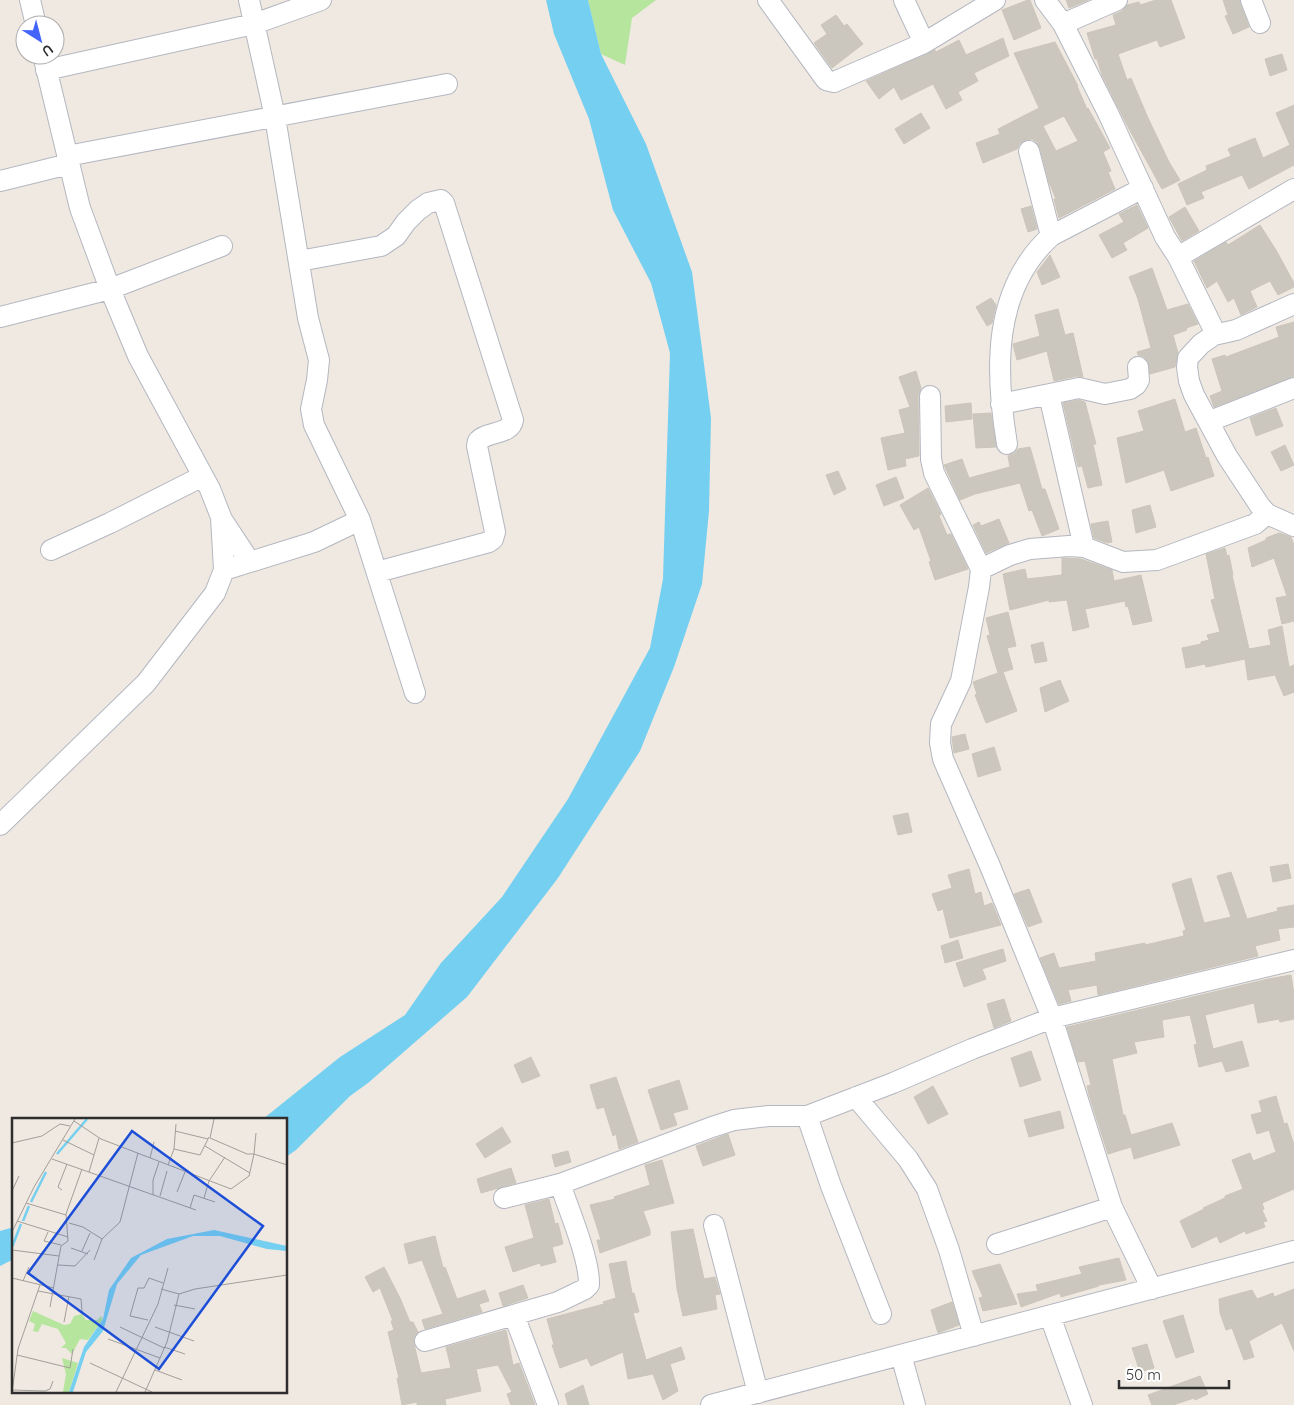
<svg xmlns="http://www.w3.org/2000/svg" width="1294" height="1405" font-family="Quicksand,sans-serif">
	<rect width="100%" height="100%" fill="#efe9e1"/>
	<path fill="#b6e59e" d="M588 0H656L632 18 625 65 601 54Z"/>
	<path fill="#75cff0" d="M546 0H588L601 54 646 144 692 272 711 418 709 511 702 584 674 667 640 751 558 878 467 997 368 1083 350 1096 296 1150 286 1157V1119H263L340 1057 405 1015 441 963 502 897 568 799 650 648 663 579 670 353 651 283 613 210 589 119 554 34Z
		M14 1227V1259L0 1266V1231Z"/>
	<path fill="#cbc7bf" stroke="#cbc5ba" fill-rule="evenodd" d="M1028 0H1030L1041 28 1014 40 1002 10Z
		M1066 0H1088L1069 8Z
		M1156 0H1171L1185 38 1160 47 1157 40 1118 54 1127 80 1131 78 1148 118 1169 162 1180 180 1162 189 1128 127 1102 75 1097 59H1095L1087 33 1116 25 1113 15 1122 11 1127 5 1139 2 1140 5Z
		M1223 0H1239L1249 27 1233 34 1225 16 1228 15Z
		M836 15 844 26 847 24 863 44 832 68 814 43 827 34 821 25Z
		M1003 38 1009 56 974 73 978 81 958 92 962 100 946 109 933 84 901 100 894 87 879 99 866 81 935 50 936 52 959 40 966 55Z
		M1055 42 1078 86H1077L1087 109 1088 108 1110 148 1103 152 1111 171 1108 172 1115 189 1059 218 1054 199H1056L1049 182 1040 148 1037 142 1032 139 1026 140 1020 143 1017 149 983 163 976 143 1000 134 998 129 1039 108 1014 53ZM1064 116 1078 141 1056 151 1043 126Z
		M1282 54 1287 70 1270 76 1265 59Z
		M1294 105V165L1249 189 1242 175 1201 192 1204 198 1187 205 1178 184 1207 170 1206 166 1231 156 1228 149 1255 138 1263 158 1290 145 1276 113Z
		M921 113 930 128 904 144 895 129Z
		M1137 205 1148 228 1123 243 1127 250 1112 258 1099 235 1124 222 1119 214Z
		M1031 206 1037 229 1028 232 1021 209Z
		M1185 207 1199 231 1182 241 1169 217Z
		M1260 225 1276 250 1294 283V287L1278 295 1270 281 1250 291 1257 307 1241 315 1234 298 1228 302 1217 281 1207 288 1194 261 1226 242 1228 245Z
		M1050 255 1060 277 1042 285 1037 272Z
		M1152 268 1167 310 1188 304 1198 324 1186 328 1187 330 1173 335 1178 353 1175 367 1150 374 1148 361 1144 357 1138 355 1137 352 1151 348 1138 299 1129 277Z
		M991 298 996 305 992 323 987 326 976 307Z
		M1058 309 1065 335 1073 333 1083 377 1077 376 1054 381 1047 351 1017 360 1013 344 1040 336 1035 315Z
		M1294 322V376L1214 407 1210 396 1222 391 1212 359 1225 355 1226 357 1279 337 1276 327Z
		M916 371 921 388 918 396 919 456 905 459 906 466 888 470 881 438 905 433 899 410 910 407 899 377Z
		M1175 399 1185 432 1196 428 1206 458 1208 457 1214 476 1171 491 1164 470 1126 483 1117 438 1144 431 1138 411Z
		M1079 400 1085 402 1096 444H1093L1102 485 1088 488 1082 466 1078 467 1063 403Z
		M971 403 972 419 946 422 945 406Z
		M1276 408 1283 426 1256 436 1250 418Z
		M991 413 996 447 976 448 973 414Z
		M1285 445 1294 465 1281 471 1271 452Z
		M1030 447 1042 489H1045L1059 529 1042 536 1032 510 1029 511 1020 483 975 494 960 500 944 465 962 459 969 478 1010 467 1008 456 1014 454 1018 449Z
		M838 471 846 489 834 495 826 475Z
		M896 477 904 498 884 506 876 485Z
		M928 488 941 514 939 516 947 535 951 534 968 569 935 580 929 562 931 561 919 527 914 530 900 505Z
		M1150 505 1156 527 1136 533 1132 510Z
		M999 519 1009 543 986 553 973 525 979 522 981 526Z
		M1108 521 1112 542 1107 543 1094 538 1091 524Z
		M1279 533 1291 537 1294 545V621L1282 624 1276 598 1287 596 1274 558 1252 567 1248 548 1266 540V538Z
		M1225 548 1227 556 1229 555 1233 575H1232L1249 649 1271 645 1268 630 1282 626 1289 667 1294 665V692L1284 696 1275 675 1248 680 1245 659 1206 667 1205 664 1186 668 1182 648 1201 644V642L1209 640 1207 635 1220 632 1211 600 1215 599 1206 554Z
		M1062 558 1081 559 1112 570 1114 581 1141 575 1152 621 1133 625 1128 606 1126 607 1125 601 1085 609 1089 627 1073 631 1067 600 1049 602V600L1010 610 1003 574 1025 569 1027 579 1062 575Z
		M1008 612 1016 646 1007 648 1013 669 1003 672 1017 711 986 723 975 695 977 694 973 682 998 673 987 636 990 635 986 618Z
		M1043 642 1047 661 1035 663 1031 645Z
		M1060 680 1069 701 1045 712 1040 688Z
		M965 734 969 749 954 753 952 737Z
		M994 747 1001 770 978 777 972 754Z
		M908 813 912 832 898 835 893 816Z
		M1288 864 1291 878 1273 882 1270 867Z
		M969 869 975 894 981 892 984 906 992 903 1001 925 950 938 943 909 938 911 932 894 952 888 948 875Z
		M1231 872 1247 919 1278 911 1277 908 1294 905V927L1278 929 1280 940 1255 946 1258 956 1098 995 1097 985 1068 990 1071 1001 1059 1004 1040 958 1054 953 1059 968 1096 961 1095 953 1145 943V945L1184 936 1183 931 1186 930 1172 884 1191 878 1204 923 1231 917 1217 876Z
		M1029 889 1042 922 1028 927 1014 894Z
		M958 940 963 958 945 963 941 946Z
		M1003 949 1006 961 982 969 986 979 964 987 956 963Z
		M1291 975 1294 994V1019L1280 1022 1279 1019 1258 1023 1254 1003 1205 1015 1213 1049 1242 1041 1249 1066 1226 1072 1222 1061 1199 1067 1194 1045 1197 1044 1190 1015 1162 1020 1164 1037 1134 1042 1137 1053 1112 1059 1123 1115H1125L1131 1135 1172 1123 1180 1145 1134 1159 1131 1147 1108 1154 1089 1095 1087 1086 1091 1085 1085 1061 1078 1062 1067 1027 1268 979Z
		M1004 999 1011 1021 994 1028 987 1004Z
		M1031 1051 1041 1080 1020 1087 1011 1058Z
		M531 1057 540 1076 522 1083 514 1065Z
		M616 1077 638 1142 619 1149 616 1134 613 1136 604 1107 597 1109 590 1085Z
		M679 1080 688 1109 673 1113 677 1125 661 1130 648 1090Z
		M933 1086 948 1114 928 1124 914 1097Z
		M1276 1096 1284 1124 1287 1123 1294 1145V1189L1262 1203 1264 1209 1262 1210 1267 1221 1263 1222 1265 1227 1246 1234 1245 1231 1220 1243 1217 1236 1192 1248 1180 1221 1204 1209 1203 1208 1225 1198V1196L1243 1189 1232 1160 1250 1153 1253 1161 1276 1152 1269 1130 1257 1134 1251 1115 1262 1112 1259 1101Z
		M1060 1111 1064 1128 1029 1137 1024 1120Z
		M502 1127 511 1142 485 1158 476 1144Z
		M728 1134 735 1155 703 1166 696 1146Z
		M568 1151 571 1162 555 1167 552 1155Z
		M662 1160 674 1203 643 1211 650 1230V1235L600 1253 597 1240H601L590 1205 615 1199 614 1197 650 1185 645 1165Z
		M511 1168 516 1183 481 1193 477 1179Z
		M549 1199 555 1224 558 1223 563 1244 552 1247 556 1262 541 1266 540 1263 513 1272 505 1247 534 1238 525 1205Z
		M693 1229 704 1279 715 1277 720 1294 715 1295 717 1309 683 1316 677 1289 671 1232Z
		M435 1236 443 1268 445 1267 457 1299 485 1290 489 1301 479 1304 482 1312 425 1329 422 1320 443 1314 422 1260 409 1264 404 1244Z
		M1119 1258 1126 1280 1099 1285V1286L1061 1297 1060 1293 1021 1307 1017 1294 1038 1291 1036 1285 1082 1274 1079 1267Z
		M626 1261 632 1293H634L639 1312 633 1313 646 1360 681 1347 685 1359 670 1364 678 1391 663 1400 653 1374 628 1379 623 1352 591 1366 587 1358 560 1368 552 1345H554L547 1319 604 1304 603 1302 616 1298 609 1264Z
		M1000 1264 1017 1304 983 1311 979 1298 983 1297 972 1271Z
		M384 1267 400 1298 410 1322H413L418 1332 414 1338V1344L421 1373 451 1368 446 1347 506 1330 513 1365 519 1363 535 1405H511L507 1394 512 1392 498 1365 476 1369 481 1391 445 1399 446 1405H417V1402L402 1405 397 1378H399L388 1332 394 1330 391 1321H393L380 1288 373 1292 365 1277Z
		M523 1285 528 1298 503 1306 499 1293Z
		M1294 1289V1351L1282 1323 1249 1341 1254 1357 1244 1360 1232 1328 1226 1330 1220 1313 1219 1299 1252 1290 1257 1299 1273 1293 1274 1297Z
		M952 1302 959 1325 938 1333 931 1310Z
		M1183 1315 1194 1352 1176 1358 1163 1321Z
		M1147 1344 1154 1368 1140 1372 1132 1348Z
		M1200 1376 1208 1394 1195 1400 1194 1398 1173 1405H1152L1148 1395Z
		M583 1385 589 1405H568L565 1394Z"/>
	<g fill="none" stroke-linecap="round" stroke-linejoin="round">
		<defs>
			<path id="minor" d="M30 0 36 25
				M249 0 275 117 308 318 319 360 317 380 311 409 314 425 360 520 415 693
				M768 0 826 80 834 82 924 43 995 0
				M904 0 924 43
				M1045 0 1063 24 1108 113 1165 237 1178 257 1212 326 1214 335 1201 344 1188 358 1187 367 1189 381 1194 395 1227 456 1260 506 1267 514 1294 526
				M1251 0 1260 23
				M1063 24 1117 0
				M46 70 254 24 321 0
				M1029 151 1051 236
				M67 156 447 84
				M0 181 69 164
				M1178 257 1294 189
				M299 261 381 246 396 236 406 222 418 210 428 203 441 200 444 203 513 420C511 435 487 431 478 441L477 446 494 527 495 532 493 539 489 542 377 572
				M0 317 110 289 222 246
				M1214 335 1236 330 1294 304
				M1049 395 1084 547
				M930 396 931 459 934 473 981 569 979 587 961 681 941 724 940 743 943 759 990 866 1052 1018 1112 1207 1152 1289
				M1001 404 1079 388 1105 394 1130 389 1136 385 1139 380 1138 367
				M1210 421 1294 388
				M1007 444C995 371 992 290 1051 236L1143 188
				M223 521 250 562
				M51 550 110 523 203 476
				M981 569 1010 555 1030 549 1069 546 1084 547 1123 562 1157 560 1255 524 1267 514
				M224 570 314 542 360 520
				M0 825 146 683 215 593 224 570 221 517 210 489 138 356 110 289 80 208 43 55
				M856 1097 908 1159 927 1189 949 1250 974 1336
				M807 1116 831 1186 881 1314
				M504 1198 560 1184 712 1127 734 1120 751 1118 769 1116H807L893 1083 972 1049 1052 1018 1294 960
				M714 1225 758 1393
				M997 1244 1112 1207
				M514 1315 548 1405
				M1050 1316 1082 1405
				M425 1341 558 1302 585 1289 589 1285C590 1260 569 1210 560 1184
				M901 1355 915 1405
				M711 1405 1294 1251"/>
		</defs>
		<use href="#minor" stroke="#b4b7c1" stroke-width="22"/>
		<use href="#minor" stroke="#fff" stroke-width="20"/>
	</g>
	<g transform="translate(12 1118)">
		<rect width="275" height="275" fill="#efe9e1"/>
		<path d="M21 193 52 207 58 206 62 198 70 196 74 202H85L89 198 91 201 76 222 68 221 60 236 54 230H49L54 225 46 211 30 206 26 214 21 213 23 206 17 203ZM50 240 66 245 57 274H51L54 256Z" fill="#b6e59e"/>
		<path d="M202 112 275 128V133L255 131 208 118H181L129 137 105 166 91 213 74 234 61 274H57L72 229 91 201 97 172 119 140 155 121Z" fill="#75cff0"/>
		<path fill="none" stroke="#75cff0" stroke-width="2.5" d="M45 36 75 1M19 84 34 54M11 103 17 88M0 129 9 106"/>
		<path fill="none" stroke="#a29e99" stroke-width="1" d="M202 1 198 20 235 36H242L244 15M62 3 89 21 219 71 237 58 242 36 275 47M163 13 196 21M51 22 82 37M0 25 30 18 48 6 58 8M193 28 238 55M162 31 164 6M138 40 142 24M40 41 184 92M156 47 162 31 188 37 197 19M77 54 87 20M50 72 46 69 55 46M0 73 7 58M165 74 173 54M141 77V62L147 44M148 78 155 53M192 80 197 63 213 39M14 85 54 97M178 90 182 77 203 84M5 103 56 119M57 105 71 109 90 121M0 114 22 69 63 1M36 114 32 123 49 127M59 130 76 136M0 132 47 138M70 133 78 115M82 142 90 121 108 104 126 35M46 147 63 148 78 132M0 160 42 170M11 163 17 149M149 171 167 176M26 173 69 181 70 194M162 187 183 191M38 189 49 128 56 123 54 96 70 51M136 202 118 198 126 170H132L137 160 151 165M52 204 57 178M108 209 152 230M143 209 182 223M96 221 148 240M152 229 173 236M5 237 58 250 61 231M78 245 140 274M143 252 170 262M0 272 33 273 38 271 41 263M0 274 6 231 28 167M104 274 146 186 156 150M133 274 155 224 167 176 183 171 275 157"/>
		<path fill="#1d4ed8" fill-opacity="0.15" stroke="#1d4ed8" stroke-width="2.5" d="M120 13 251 108 147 251 16 155Z"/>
		<rect width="275" height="275" fill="none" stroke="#2e2e2e" stroke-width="2.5"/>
	</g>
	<g transform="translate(40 40) rotate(144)"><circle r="24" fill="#ffffff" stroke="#ababab"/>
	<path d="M0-4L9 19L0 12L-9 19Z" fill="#4264fb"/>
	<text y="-8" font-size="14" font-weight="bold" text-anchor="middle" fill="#2e2e2e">U</text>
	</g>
	<path d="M1119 1380v8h110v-8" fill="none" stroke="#2e2e2e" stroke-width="2.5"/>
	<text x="1126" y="1380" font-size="15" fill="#2e2e2e" stroke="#ffffff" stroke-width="4" paint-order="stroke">50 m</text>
</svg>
